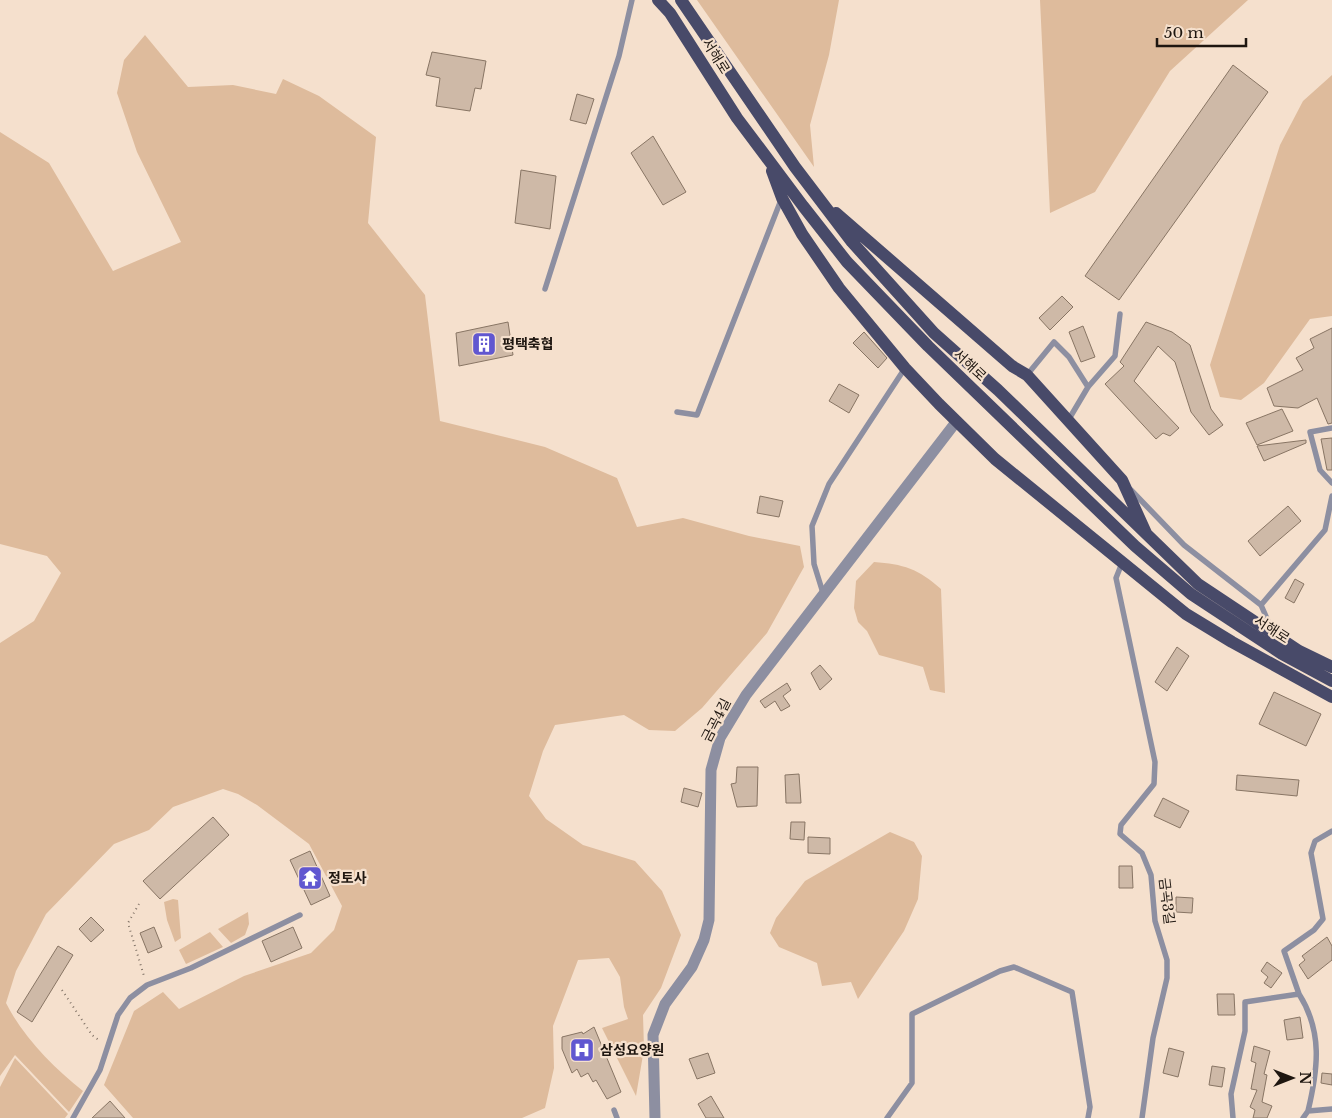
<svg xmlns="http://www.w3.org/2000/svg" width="1332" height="1118" font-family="'Libre Baskerville','Noto Sans KR',serif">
	<rect width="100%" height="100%" fill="#f5e0cd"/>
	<path fill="#debb9c" d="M697 0H839L829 55 810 125 814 167Z
		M1040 0H1248L1170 71 1095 192 1050 213Z
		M145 35 188 87 233 85 276 94 283 79 319 96 376 137 368 223 425 295 440 421 545 447 617 478 637 527 683 518 749 536 800 546 804 567 767 633 702 708 675 731 649 730 624 715 555 725 543 751 529 796 546 819 583 845 635 861 662 891 681 935 661 988 643 1015 644 1049 636 1096 602 1028 628 1019 624 1007 620 977 609 958 578 960 553 1026 554 1068 545 1108 522 1118H133L104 1085 134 1011 163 992 179 1009 244 976 311 953 334 930 342 906 309 844 257 805 238 794 223 789 173 807 149 830 114 844 46 914 16 971 6 1003C23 1037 53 1067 83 1091L69 1112 15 1055 0 1076V643L34 621 61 573 47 556 0 544V132L49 163 113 271 181 242 137 152 117 93 124 60Z
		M1332 75V316L1310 319 1264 383 1241 400 1220 397 1210 365 1280 145 1303 101Z
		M874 562C903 564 919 569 941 589L945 693 930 690 923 667 879 655 867 631 858 622 854 608 856 581Z
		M890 832 914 842 922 856 918 899 904 931 858 999 851 982 822 986 817 963 779 947 770 933 776 918 805 881Z
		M173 899 178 900 181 938 175 942 167 920 164 902Z
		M248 912 249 924 245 935 231 943 218 929Z
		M210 932 223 947 186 964 179 950Z
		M15 1058 68 1114 65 1118H0V1087Z"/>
	<path fill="#ceb9a7" stroke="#887564" d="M432 52 486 61 481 89 475 88 470 111 436 106 440 78 426 75Z
		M1233 65 1268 92 1119 300 1085 276Z
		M577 94 594 99 586 124 570 120Z
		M653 136 686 192 663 205 631 153Z
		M521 170 556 176 550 229 515 223Z
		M1062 296 1073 307 1050 330 1039 318Z
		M508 322 513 355 459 366 456 333Z
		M1146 322 1172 332 1190 345 1211 409 1223 425 1209 435 1191 412 1175 362 1158 346 1134 381 1179 428 1170 436 1163 433 1156 439 1105 384 1124 366 1120 362Z
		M1083 326 1095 357 1081 362 1069 332Z
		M1332 328V423L1328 424 1317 398 1298 408 1274 406 1267 388 1303 370 1296 358 1314 348 1310 339Z
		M864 332 887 358 878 368 853 343Z
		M839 384 859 395 849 413 829 401Z
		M1282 409 1293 431 1257 445 1246 423Z
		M1332 438V470H1327L1321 439Z
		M1306 440V443L1264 461 1257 446Z
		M760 496 783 501 779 517 757 513Z
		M1288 506 1301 521 1260 556 1248 541Z
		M1295 579 1304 584 1294 603 1285 598Z
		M1177 647 1189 656 1167 691 1155 682Z
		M820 665 832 679 820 690 811 673Z
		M787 683 791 690 783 696 790 706 781 711 775 701 765 708 760 701Z
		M1274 692 1321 714 1306 746 1259 724Z
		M737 767H758L757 806 737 807 731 784 736 783Z
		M799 774 801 803H786L785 775Z
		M1237 775 1299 780 1297 796 1236 790Z
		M684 788 702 793 698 807 681 802Z
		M1163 798 1189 811 1180 828 1154 816Z
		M213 817 229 835 160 899 143 881Z
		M791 822H805L804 840 790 839Z
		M808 837 830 838V854L808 853Z
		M310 851 330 896 311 905 290 860Z
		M1119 866H1132L1133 888H1119Z
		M1176 897 1193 898 1192 913 1176 912Z
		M91 917 104 930 91 942 79 929Z
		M154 927 162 947 148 953 140 933Z
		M293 927 302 948 271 962 262 941Z
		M1327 937 1332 946V960L1308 979 1299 965 1305 960 1302 956Z
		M58 946 73 955 32 1022 17 1012Z
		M1267 962 1282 973 1271 988 1264 983 1268 977 1261 971Z
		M1217 994H1234L1235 1015H1218Z
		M1300 1017 1303 1038 1287 1040 1284 1020Z
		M594 1027 621 1092 607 1099 596 1080 593 1082 588 1073 581 1077 577 1069 572 1073 562 1049V1037L582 1032 583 1034Z
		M1254 1046 1270 1051 1264 1074 1267 1075 1262 1102 1272 1106 1267 1118H1253L1255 1110 1250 1107 1257 1090 1251 1089 1256 1063 1251 1061Z
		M1169 1048 1184 1052 1178 1077 1163 1073Z
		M708 1053 715 1073 697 1079 689 1059Z
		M1212 1066 1225 1068 1222 1087 1209 1085Z
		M1322 1073 1332 1074V1085L1321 1083Z
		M711 1096 724 1118H706L698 1104Z
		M110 1101 125 1118H92Z"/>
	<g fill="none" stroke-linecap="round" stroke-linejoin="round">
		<path stroke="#817367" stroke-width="2" stroke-dasharray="1 4" stroke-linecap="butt" d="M139 904 128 923 144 976
			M62 990 92 1035 100 1041"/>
		<path stroke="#8d8fa1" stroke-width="5.5" d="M545 289 619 56 632 0
			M1027 375 1054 342 1069 357 1088 387
			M677 412 697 415 781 200
			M1069 419 1088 387 1115 356 1120 314
			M1332 428 1310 432 1320 470 1332 483
			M1131 490 1184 545 1261 605 1272 630
			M1122 563 1116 578 1155 762 1154 784 1121 825 1120 834 1142 853 1151 875 1155 921 1167 960V978L1153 1038 1142 1118
			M823 593 814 564 812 526 829 484 905 368
			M1261 605 1325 530 1332 496
			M1299 994C1323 1032 1318 1069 1308 1111
			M614 1110 617 1118
			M73 1118 100 1070 118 1015 130 998 147 985 191 968 300 915
			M887 1118 912 1083V1014L1000 971 1014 967 1072 992 1090 1107 1088 1118
			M1233 1118 1231 1094 1245 1031V1002L1299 994 1284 951 1314 930 1323 919 1311 853 1315 841 1332 831
			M1303 1118 1308 1111 1332 1109"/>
		<path stroke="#8d8fa1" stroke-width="11" d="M655 1118 653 1035 665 1004 692 967 704 940 709 920 711 770 720 738 746 695 956 422"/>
		<path stroke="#484a69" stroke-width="12" d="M658 0 670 13 737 118 803 206 847 262 928 346 1135 546 1191 594 1282 654 1332 681
			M681 0 795 167 852 242 934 333 998 390 1198 584 1299 651 1332 667
			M772 171 782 198 802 234 839 288 905 368 939 404 995 459 1186 614 1232 642 1332 697
			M836 213 1012 366 1027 375 1122 480 1146 533"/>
	</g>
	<defs>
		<symbol id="building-square" viewBox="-11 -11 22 22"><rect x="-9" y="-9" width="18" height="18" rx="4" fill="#6057d0" stroke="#f5e0cd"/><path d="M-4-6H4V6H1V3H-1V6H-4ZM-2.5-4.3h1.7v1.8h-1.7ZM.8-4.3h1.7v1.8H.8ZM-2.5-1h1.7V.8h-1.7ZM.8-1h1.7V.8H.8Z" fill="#fff"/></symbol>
		<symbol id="temple-square" viewBox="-11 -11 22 22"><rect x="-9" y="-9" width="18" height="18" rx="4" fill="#6057d0" stroke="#f5e0cd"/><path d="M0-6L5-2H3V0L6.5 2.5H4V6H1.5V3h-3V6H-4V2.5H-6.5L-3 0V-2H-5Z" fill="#fff"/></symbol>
		<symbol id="hospital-square" viewBox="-11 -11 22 22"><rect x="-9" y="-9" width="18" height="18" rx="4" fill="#6057d0" stroke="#f5e0cd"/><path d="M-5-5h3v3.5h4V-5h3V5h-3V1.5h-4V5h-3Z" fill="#fff"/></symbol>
	</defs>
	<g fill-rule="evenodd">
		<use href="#building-square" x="470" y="330" width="28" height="28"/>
		<use href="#temple-square" x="296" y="864" width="28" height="28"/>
		<use href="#hospital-square" x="568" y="1036" width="28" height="28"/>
	</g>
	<g text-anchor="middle" stroke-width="4.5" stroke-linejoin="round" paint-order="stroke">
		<g font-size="14" fill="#1e1610" stroke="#f5e0cd">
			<text transform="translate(716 56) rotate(58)" y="5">서해로</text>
			<text transform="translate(970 365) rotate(43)" y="5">서해로</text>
			<text transform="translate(1272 629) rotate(33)" y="5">서해로</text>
			<text transform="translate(716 720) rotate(-63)" y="5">금곡4길</text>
			<text transform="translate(1167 901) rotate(83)" y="5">금곡3길</text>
		</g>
		<g font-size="14" font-weight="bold" fill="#1e1610" stroke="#f5e0cd" text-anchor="start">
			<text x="502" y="349">평택축협</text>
			<text x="328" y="883">정토사</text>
			<text x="600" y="1055">삼성요양원</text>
		</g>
	</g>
	<g transform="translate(1292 1078) rotate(90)" stroke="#f5e0cd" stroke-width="4" paint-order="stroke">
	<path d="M0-4L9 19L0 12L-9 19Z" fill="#1e1610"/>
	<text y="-8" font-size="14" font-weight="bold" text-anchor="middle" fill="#1e1610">N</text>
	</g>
	<path d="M1157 38v8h89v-8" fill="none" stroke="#1e1610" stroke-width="2.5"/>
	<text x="1164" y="38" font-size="15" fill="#1e1610" stroke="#f5e0cd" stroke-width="4" paint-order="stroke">50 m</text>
</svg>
